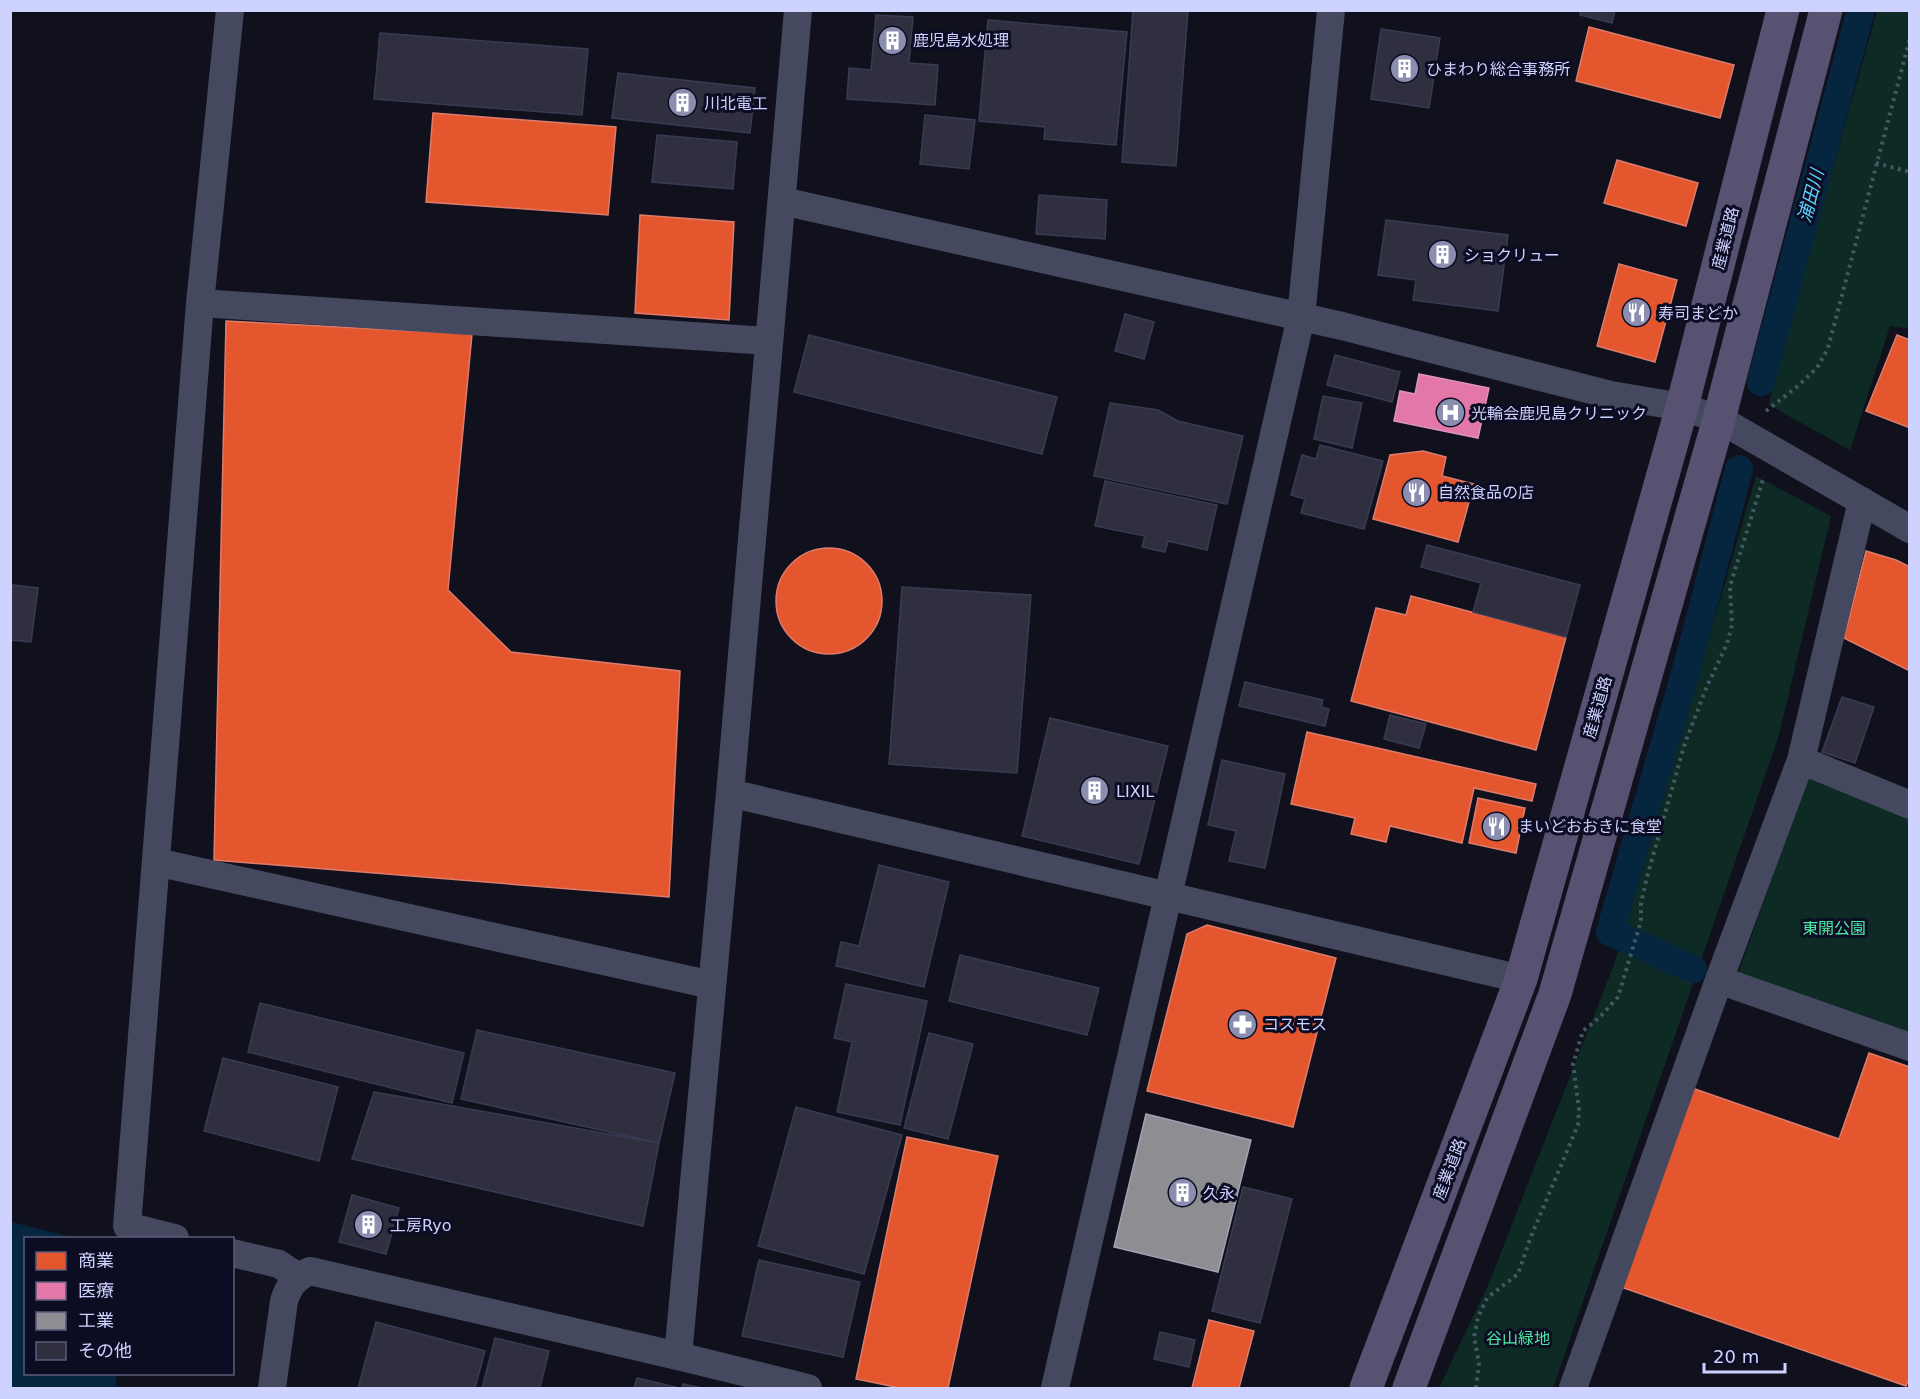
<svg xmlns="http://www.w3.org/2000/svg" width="1920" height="1399" font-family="'DejaVu Sans','Noto Sans JP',sans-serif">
	<rect width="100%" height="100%" fill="#11111e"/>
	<path fill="#0e2a25" d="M1877 11H1909V329L1890 326 1850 450 1769 405 1776 371Z
		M1756 476 1831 516 1779 735 1553 1388H1439L1489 1283 1615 962Z
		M1808 777 1909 818V1035L1738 974Z"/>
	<path fill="#062640" d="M11 1222 75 1238H26V1374H117L115 1388H11Z"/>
	<path fill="#e4572e" stroke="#dd7c6d" stroke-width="1.5" d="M1589 27 1734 65 1720 118 1576 81Z
		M433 113 616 127 608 215 426 202Z
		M1617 160 1698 183 1686 226 1604 203Z
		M640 215 734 222 729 320 635 313Z
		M1619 264 1677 280 1655 362 1597 346Z
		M226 321 472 334 448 590 511 652 680 671 669 897 214 860Z
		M1897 335 1910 340V428L1866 411Z
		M1423 451 1446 457 1442 476 1474 484 1458 542 1373 519 1390 455Z
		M776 601a53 53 0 1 1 106 0a53 53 0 1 1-106 0Z
		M1866 551 1896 560 1910 567V671L1844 638Z
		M1411 596 1566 637 1536 750 1351 701 1376 608 1406 615Z
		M1307 732 1536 784 1532 801 1474 788 1462 843 1390 826 1386 842 1351 834 1355 818 1291 804Z
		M1478 798 1525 808 1516 853 1469 843Z
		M1207 925 1336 958 1293 1127 1147 1091 1187 934Z
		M1869 1053 1910 1067V1376L1906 1386 1621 1287 1692 1088 1839 1139Z
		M907 1137 998 1156 948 1388H900L856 1379Z
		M1209 1320 1254 1331 1239 1388H1192Z"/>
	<path fill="#e377a8" stroke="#dd92c2" stroke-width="1.5" d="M1419 374 1489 388 1478 438 1394 421 1400 391 1415 394Z"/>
	<path fill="#8d8d92" stroke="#a0a2b3" stroke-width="1.5" d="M1146 1114 1251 1140 1218 1272 1114 1247Z"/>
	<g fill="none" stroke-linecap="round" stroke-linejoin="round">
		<path stroke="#062640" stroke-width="28" d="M1761 382 1861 10
			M1693 969 1610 932 1687 667 1739 469"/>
	</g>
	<path fill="#2f2f40" stroke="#3a3b53" stroke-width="1.5" d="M1133 10H1188L1176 166 1122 162Z
		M1581 10H1615L1612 23 1580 15Z
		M876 15 913 17 909 63 938 65 935 105 847 99 849 68 871 70Z
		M988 20 1127 32 1116 145 1044 139 1045 127 979 121Z
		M1381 29 1440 38 1429 108 1371 99Z
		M380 33 588 49 582 115 374 99Z
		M618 73 755 88 750 133 612 118Z
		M925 115 975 120 969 169 920 164Z
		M657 135 737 142 733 189 652 182Z
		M1039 195 1107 200 1105 239 1036 234Z
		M1386 220 1508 235 1498 311 1413 300 1416 280 1378 275Z
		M1125 314 1154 322 1144 359 1115 351Z
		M809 335 1057 397 1042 454 794 392Z
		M1335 355 1400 372 1392 402 1327 385Z
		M1323 396 1362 403 1352 448 1314 439Z
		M1110 403 1158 410 1178 421 1243 436 1227 504 1094 476Z
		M1320 445 1383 461 1364 529 1301 513 1305 499 1291 495 1302 455 1316 459Z
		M1105 481 1217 505 1207 550 1168 541 1165 552 1142 547 1145 536 1095 526Z
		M1427 545 1580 585 1566 637 1473 612 1481 583 1421 567Z
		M13 585 38 588 31 642 10 640V604Z
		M902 587 1031 595 1017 773 889 764Z
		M1245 682 1323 700 1321 707 1329 709 1325 726 1239 706Z
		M1842 697 1874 707 1855 763 1822 752Z
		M1390 715 1426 724 1419 748 1384 739Z
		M1050 718 1168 746 1139 864 1022 836Z
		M1222 760 1285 774 1265 868 1229 861 1236 831 1208 825Z
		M879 865 949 882 924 987 836 966 841 942 859 946Z
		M960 955 1099 988 1087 1035 949 1001Z
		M846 984 927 1001 900 1125 837 1112 852 1042 834 1038Z
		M260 1003 464 1053 452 1103 248 1052Z
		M477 1030 675 1073 659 1143 461 1099Z
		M929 1033 973 1044 948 1139 904 1128Z
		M223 1058 338 1087 319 1161 204 1131Z
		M374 1092 659 1143 643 1226 352 1159Z
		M796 1107 902 1135 864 1274 758 1246Z
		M1243 1187 1292 1199 1260 1323 1212 1311Z
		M352 1195 399 1208 386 1254 339 1242Z
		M759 1260 860 1282 843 1357 742 1336Z
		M376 1322 485 1351 475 1388H358Z
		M1160 1332 1195 1340 1189 1367 1154 1359Z
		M495 1338 549 1351 540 1388H482Z
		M637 1378 676 1387V1388H634Z
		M683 1384 702 1388H682Z"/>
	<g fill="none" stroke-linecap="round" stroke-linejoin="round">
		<path stroke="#435861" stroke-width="4" stroke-dasharray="3 4.5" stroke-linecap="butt" d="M1876 163 1910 172
			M1766 411 1798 386 1817 368 1828 348 1910 38
			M1476 1388 1479 1363 1474 1337 1478 1317 1487 1298 1518 1274 1530 1239 1578 1125 1579 1109 1573 1064 1583 1031 1600 1017 1618 997 1641 921V903L1647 877 1685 743 1707 686 1727 644 1732 625 1730 586 1764 476"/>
		<path stroke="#45495f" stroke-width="28" d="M782 201 1342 326 1611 395 1682 407 1719 419 1910 529
			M200 303 769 341
			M1801 760 1862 501
			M730 793 1521 979
			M156 862 712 985
			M1719 980 1801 760 1910 805
			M175 1238 127 1226 200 303 230 10
			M232 1253 279 1264 298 1277
			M678 1356 730 793 798 10
			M272 1388 284 1301C289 1285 295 1278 310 1271L678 1356 808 1388
			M1055 1388 1301 317 1331 10
			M1573 1388 1719 980 1910 1047"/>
		<path stroke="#585272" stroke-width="33" d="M1366 1388 1521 979 1682 407 1783 10
			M1409 1388 1555 994 1719 419 1826 10"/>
	</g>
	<defs>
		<symbol id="building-disc" viewBox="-11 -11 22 22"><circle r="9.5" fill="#8c8eb0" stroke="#0c0c23"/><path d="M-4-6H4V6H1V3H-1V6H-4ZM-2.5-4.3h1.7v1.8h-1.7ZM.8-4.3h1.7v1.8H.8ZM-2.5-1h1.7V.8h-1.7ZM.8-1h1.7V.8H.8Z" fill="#fff"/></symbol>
		<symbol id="restaurant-disc" viewBox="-11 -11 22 22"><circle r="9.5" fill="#8c8eb0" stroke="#0c0c23"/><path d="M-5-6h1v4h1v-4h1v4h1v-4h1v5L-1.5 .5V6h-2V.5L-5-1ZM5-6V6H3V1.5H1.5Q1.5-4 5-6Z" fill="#fff"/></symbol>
		<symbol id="hospital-disc" viewBox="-11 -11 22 22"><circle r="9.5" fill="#8c8eb0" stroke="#0c0c23"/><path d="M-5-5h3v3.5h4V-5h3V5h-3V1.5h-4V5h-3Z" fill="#fff"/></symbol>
		<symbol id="pharmacy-disc" viewBox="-11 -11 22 22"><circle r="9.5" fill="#8c8eb0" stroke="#0c0c23"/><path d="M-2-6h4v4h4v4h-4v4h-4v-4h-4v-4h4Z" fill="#fff"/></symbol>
	</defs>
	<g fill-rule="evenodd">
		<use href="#building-disc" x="876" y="24" width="33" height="33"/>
		<use href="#building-disc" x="1388" y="52" width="33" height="33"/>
		<use href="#building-disc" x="666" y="86" width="33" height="33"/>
		<use href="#building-disc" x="1426" y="238" width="33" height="33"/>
		<use href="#restaurant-disc" x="1620" y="296" width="33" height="33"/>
		<use href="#hospital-disc" x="1434" y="396" width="33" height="33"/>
		<use href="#restaurant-disc" x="1400" y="476" width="33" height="33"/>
		<use href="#building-disc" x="1078" y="774" width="33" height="33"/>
		<use href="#restaurant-disc" x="1480" y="810" width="33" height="33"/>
		<use href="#pharmacy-disc" x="1226" y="1008" width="33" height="33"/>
		<use href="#building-disc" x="1166" y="1176" width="33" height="33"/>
		<use href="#building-disc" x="352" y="1208" width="33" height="33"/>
	</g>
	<g text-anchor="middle" stroke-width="6" stroke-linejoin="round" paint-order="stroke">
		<g font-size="16" fill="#ced2ff" stroke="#0c0c23" text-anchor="start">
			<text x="913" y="46">鹿児島水処理</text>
			<text x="1426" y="75">ひまわり総合事務所</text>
			<text x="704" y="109">川北電工</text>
			<text x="1464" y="261">ショクリュー</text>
			<text x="1658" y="319">寿司まどか</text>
			<text x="1471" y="419">光輪会鹿児島クリニック</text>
			<text x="1438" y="498">自然食品の店</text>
			<text x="1116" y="797">LIXIL</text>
			<text x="1518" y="832">まいどおおきに食堂</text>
			<text x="1263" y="1030">コスモス</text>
			<text x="1203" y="1199">久永</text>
			<text x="390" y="1231">工房Ryo</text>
		</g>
		<g font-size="16" fill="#ced2ff" stroke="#0c0c23">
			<text transform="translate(1725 238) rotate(-76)" y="6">産業道路</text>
			<text transform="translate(1597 707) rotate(-74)" y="6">産業道路</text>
			<text transform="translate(1449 1169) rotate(-69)" y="6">産業道路</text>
		</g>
		<g font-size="16" fill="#4feaa3" stroke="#0c0c23">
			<text x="1834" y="934">東開公園</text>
			<text x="1518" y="1344">谷山緑地</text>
		</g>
		<g font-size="18" font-style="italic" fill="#5cd5ff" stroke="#0c0c23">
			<text transform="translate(1811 196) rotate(-75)" y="6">浦田川</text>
		</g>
	</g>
	<rect width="1920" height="1399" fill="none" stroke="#ced2ff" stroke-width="24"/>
	<rect x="24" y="1237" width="210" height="138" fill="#0c0c23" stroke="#5a5b7b" stroke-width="1.5"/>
	<rect x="36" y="1252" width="30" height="18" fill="#e4572e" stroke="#5a5b7b" stroke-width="1.5"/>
	<text x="78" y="1267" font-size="18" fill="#ced2ff">商業</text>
	<rect x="36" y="1282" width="30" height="18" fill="#e377a8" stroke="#5a5b7b" stroke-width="1.5"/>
	<text x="78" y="1297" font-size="18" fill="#ced2ff">医療</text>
	<rect x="36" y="1312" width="30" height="18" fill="#8d8d92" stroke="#5a5b7b" stroke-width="1.5"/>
	<text x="78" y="1327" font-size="18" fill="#ced2ff">工業</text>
	<rect x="36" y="1342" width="30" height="18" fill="#2f2f40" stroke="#5a5b7b" stroke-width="1.5"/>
	<text x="78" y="1357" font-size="18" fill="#ced2ff">その他</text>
	<path d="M1704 1363v9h81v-9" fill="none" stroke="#ced2ff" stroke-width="3"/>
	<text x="1713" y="1363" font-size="18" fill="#ced2ff" stroke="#0c0c23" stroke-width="4.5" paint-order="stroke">20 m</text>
</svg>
